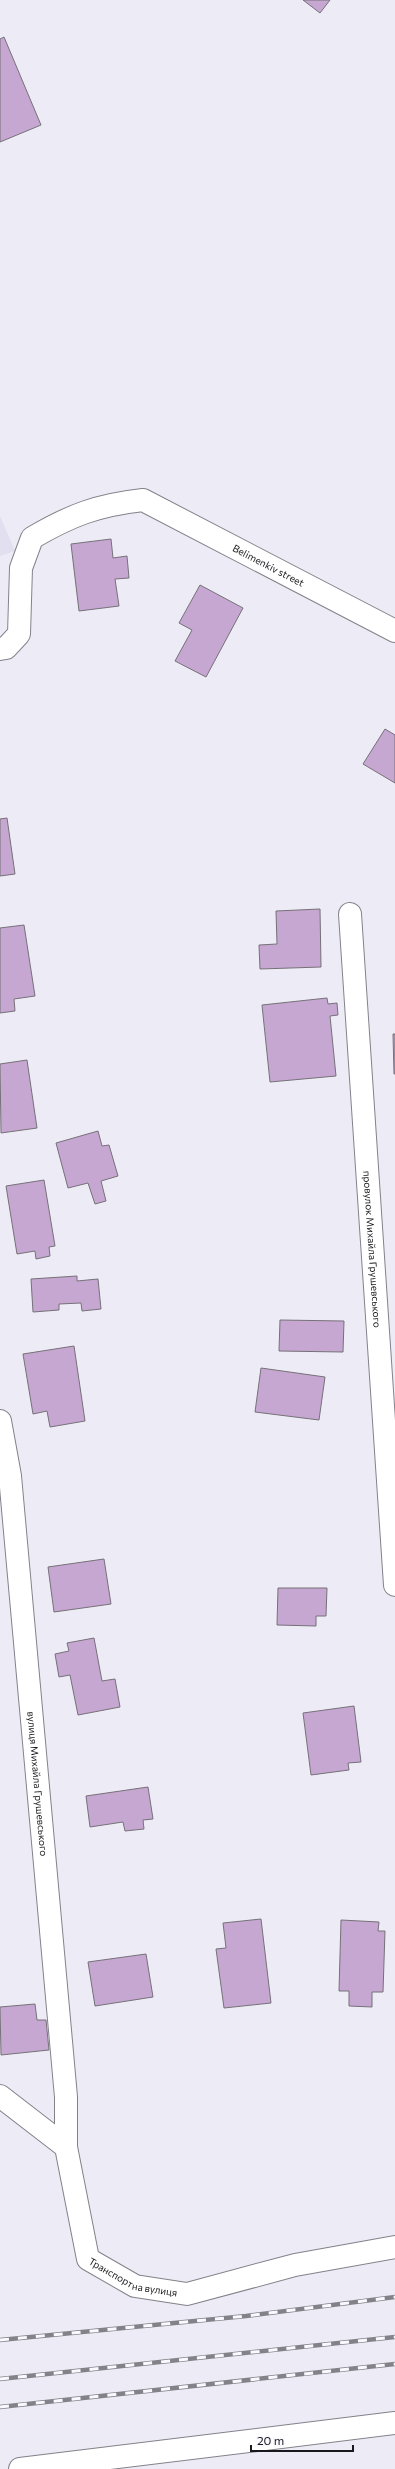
<svg xmlns="http://www.w3.org/2000/svg" width="395" height="2469" font-family="Commissioner,sans-serif">
	<rect width="100%" height="100%" fill="#edebf5"/>
	<path fill="#e2dff0" d="M0 516 15 551 0 556Z"/>
	<path fill="#c5a7d1" stroke="#767178" d="M303 0H330L320 13Z
		M4 37 41 125 0 142V39Z
		M111 539 113 558 127 556 129 578 115 579 119 606 79 611 71 544Z
		M200 585 243 608 206 677 175 661 192 630 179 623Z
		M385 729 395 735V783L363 764Z
		M7 818 15 874 0 876V819Z
		M320 909 321 967 260 969 259 945 277 944 276 911Z
		M24 925 35 996 14 999 15 1011 0 1013V928Z
		M327 998 328 1004 337 1003 338 1015 330 1016 336 1076 270 1082 262 1005Z
		M393 1034H395V1074H394Z
		M27 1060 37 1128 1 1133 0 1064Z
		M98 1131 102 1146 109 1145 118 1176 101 1181 106 1201 95 1204 88 1183 68 1188 56 1143Z
		M44 1180 55 1246 49 1247 50 1256 36 1259 35 1251 17 1254 6 1186Z
		M77 1276V1281L98 1279 101 1309 82 1311 81 1303 59 1304V1310L33 1312 31 1279Z
		M280 1320 344 1321 343 1352 279 1351Z
		M74 1346 85 1421 50 1427 47 1411 33 1414 23 1354Z
		M261 1368 325 1377 319 1420 255 1412Z
		M104 1559 111 1604 54 1612 48 1567Z
		M278 1588H327L326 1616H316V1626L277 1625Z
		M94 1638 102 1681 115 1679 120 1707 78 1715 70 1675 59 1677 55 1654 69 1651 67 1643Z
		M354 1706 361 1762 348 1763 349 1770 311 1775 303 1713Z
		M148 1787 153 1819 143 1820 144 1829 125 1831 123 1822 90 1827 86 1796Z
		M261 1919 271 2003 224 2008 216 1949 226 1948 223 1923Z
		M341 1920 379 1922 378 1931H385L383 1992H372V2007L349 2006V1991H339Z
		M146 1954 153 1997 95 2006 88 1962Z
		M35 2004 37 2020H46L49 2050 1 2055 0 2007Z"/>
	<g fill="none" stroke-linecap="round" stroke-linejoin="round">
		<defs>
			<g id="minor">
				<path id="s1" d="M0 649 6 648 19 634 21 568 32 538C71 515 98 505 143 500L395 631"/>
				<path id="s2" d="M350 914 395 1585"/>
				<path id="s3" d="M0 1421 10 1476 66 2097V2147"/>
				<path id="s4" d="M0 2096 66 2147 88 2259 135 2286 187 2294 295 2265 395 2247"/>
				<path d="M20 2469 395 2423"/>
			</g>
		</defs>
		<use href="#minor" stroke="#83828b" stroke-width="24"/>
		<use href="#minor" stroke="#fff" stroke-width="22"/>
		<defs>
			<path id="rail" d="M0 2340 246 2316 395 2297
				M0 2379 395 2337
				M0 2407 395 2364"/>
		</defs>
		<use href="#rail" stroke="#848289" stroke-width="4.5"/>
		<use href="#rail" stroke="#faf9ff" stroke-width="3" stroke-dasharray="9" stroke-linecap="butt"/>
	</g>
	<g text-anchor="middle" stroke-width="4" stroke-linejoin="round" paint-order="stroke">
		<g font-size="10" fill="#19181c" stroke="#faf9ff">
			<text dy="4" stroke="none"><textPath href="#s1" startOffset="383">Belimenkiv street</textPath></text>
			<text dy="4" stroke="none"><textPath href="#s2" startOffset="336">провулок Михайла Грушевського</textPath></text>
			<text dy="4" stroke="none"><textPath href="#s3" startOffset="365">вулиця Михайла Грушевського</textPath></text>
			<text dy="4" stroke="none"><textPath href="#s4" startOffset="247">Транспортна вулиця</textPath></text>
		</g>
	</g>
	<path d="M251 2445v6h102v-6" fill="none" stroke="#19181c" stroke-width="2"/>
	<text x="257" y="2445" font-size="12" fill="#19181c" stroke="#faf9ff" stroke-width="3" paint-order="stroke">20 m</text>
</svg>
